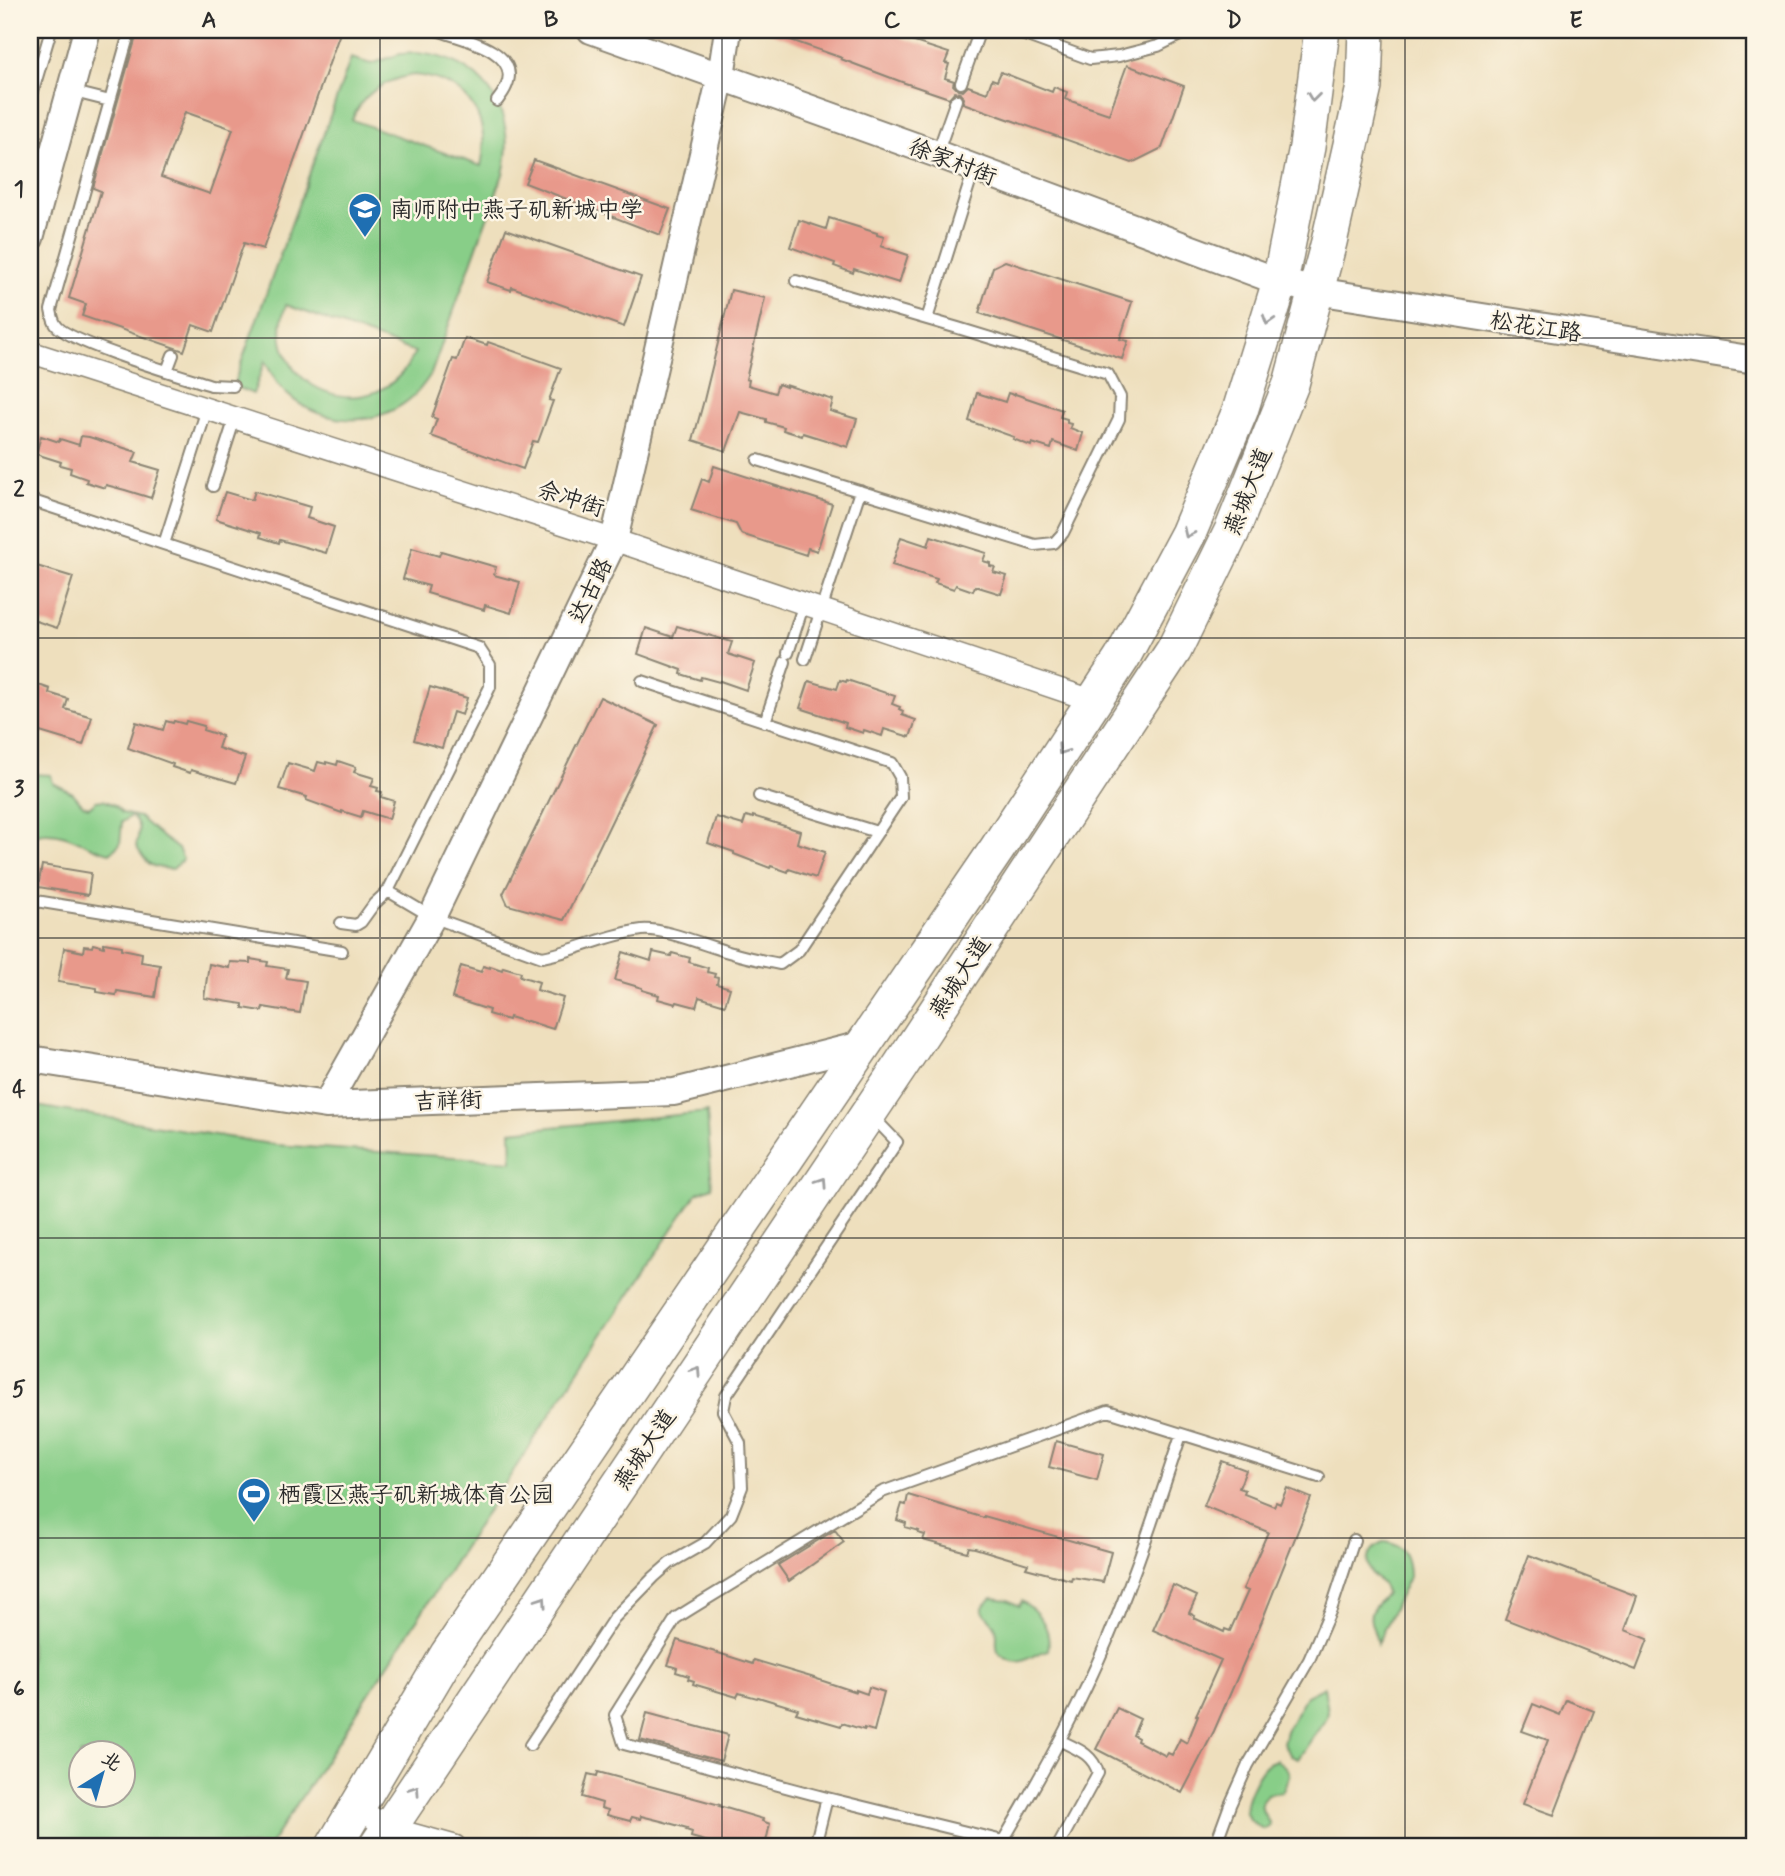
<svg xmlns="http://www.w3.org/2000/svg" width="1785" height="1876" font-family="Mynerve,'LXGW WenKai TC',sans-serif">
	<rect width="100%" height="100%" fill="#fcf5e5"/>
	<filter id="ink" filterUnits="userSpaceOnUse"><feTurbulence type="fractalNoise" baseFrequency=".0143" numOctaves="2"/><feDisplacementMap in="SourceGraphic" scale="14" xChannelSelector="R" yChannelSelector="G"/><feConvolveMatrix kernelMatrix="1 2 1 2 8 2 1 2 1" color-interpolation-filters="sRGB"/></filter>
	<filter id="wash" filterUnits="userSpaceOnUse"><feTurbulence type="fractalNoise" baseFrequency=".00686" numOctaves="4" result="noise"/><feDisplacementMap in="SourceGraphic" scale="28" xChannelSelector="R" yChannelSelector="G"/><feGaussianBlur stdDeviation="1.57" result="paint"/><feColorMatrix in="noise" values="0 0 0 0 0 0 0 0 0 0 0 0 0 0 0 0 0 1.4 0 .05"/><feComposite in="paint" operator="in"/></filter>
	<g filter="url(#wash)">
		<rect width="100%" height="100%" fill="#eedfbd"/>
		<path fill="#88ce88" stroke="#5a7c5a" stroke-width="2" fill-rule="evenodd" d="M416 53C482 58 519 110 503 174L431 374C425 383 419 392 410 399 373 430 315 425 282 389 275 381 270 371 265 361L253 394 233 386 351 58 371 64 400 54ZM413 75C465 79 492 116 481 166L352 120C362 93 385 80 413 75ZM286 305 415 352C376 438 256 386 286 305Z
			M30 774 51 775 53 783 73 793 83 805 89 807 96 801 103 800 115 805 122 813 139 817 162 837 178 849 183 859 173 869C151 868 148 866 136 846 139 833 142 825 131 816L122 822 120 844 110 853C88 849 70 832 46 833 41 833 35 835 30 835Z
			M30 1105 276 1145 512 1161 511 1131 707 1112 712 1187 697 1193C550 1409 413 1630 269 1846H30ZM80 1754H122V1796H80Z
			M1386 1542C1405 1545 1409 1560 1409 1577L1377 1644C1376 1630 1365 1619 1374 1608 1378 1602 1382 1599 1386 1593 1384 1583 1378 1581 1372 1574 1361 1560 1372 1546 1386 1542Z
			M992 1598 1008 1600 1019 1606 1022 1601C1039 1612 1052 1629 1048 1650 1035 1652 1025 1665 1012 1661 989 1653 1000 1641 996 1629 992 1615 971 1613 992 1598Z
			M1324 1687 1328 1711 1327 1717 1298 1759 1291 1756 1283 1743 1286 1731 1306 1696Z
			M1276 1760C1293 1770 1291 1776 1282 1792L1267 1794C1257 1808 1263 1811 1270 1824L1269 1826 1263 1829C1256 1825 1249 1821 1246 1813 1243 1801 1257 1774 1266 1765 1270 1762 1271 1762 1276 1760Z"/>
		<g id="blocks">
			<path fill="#e8998b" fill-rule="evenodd" d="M138 30H341L263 249 244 243 213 332 193 325 184 351 82 316 86 304 69 298 101 191 93 188ZM185 112 233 129 210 194 161 177Z
				M768 30H898L896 36 949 53 945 63 949 64 945 78 954 81 953 85 958 90 963 91 968 86 987 93 992 79 997 81 1001 72 1052 92 1054 87 1067 92 1065 99 1109 114 1127 65 1184 86 1162 148 1132 163 963 103 964 98 959 93 954 92 949 98 902 82 841 59 842 58 768 32Z
				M534 160 670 209 660 235 525 183Z
				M829 218 877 233V235L884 237 881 246 908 255 899 283 854 269 853 273 834 266 835 263 790 247 799 220 826 229Z
				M506 229 641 277 624 327 512 287 511 290 487 282Z
				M1005 261 1132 302 1120 339 1128 341 1122 359 979 313 993 267Z
				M731 290 765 298 746 379 749 380 748 385 775 393 778 384 786 387V385L833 400 830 411 857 419 848 447 803 433 802 436 783 430 784 427 766 422V419L740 412 726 451 693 440 704 400Z
				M465 338 487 345 488 342 561 368 549 400 553 401 538 442 533 441 523 469 431 436 437 419 432 417 453 359 457 360Z
				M977 393 1005 402 1008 393 1014 395 1015 394 1062 410 1060 417 1067 419V423L1071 424 1070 428 1083 433 1078 451 1053 442 1051 449 1032 443 1031 446 1013 439 1014 437 969 421Z
				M41 436 59 442 60 439 79 445 81 436 89 437 137 452 133 462 160 470 151 498 125 490 106 485 105 488 86 482 87 479 70 473 71 468 60 465 61 462 36 454Z
				M714 466 832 504 817 551 808 548 806 555 741 534 736 524 691 510 702 479 709 482Z
				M255 491 310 507 307 518 334 527 326 553 280 540 279 543 260 537 261 533 216 519 225 492 252 500Z
				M931 536 986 553 983 561 990 563V566L995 567 993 572 1007 576 1001 594 975 586 973 591 956 585 954 589 935 583 937 579 892 565 901 537 928 546Z
				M412 548 439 556 441 551 496 567 494 575 520 582 511 613 485 605 484 610 427 593 429 586 403 579Z
				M30 564 73 577 57 628 30 619Z
				M677 626 732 642 728 654 755 663 746 690 720 681 719 682 701 677 700 680 681 674 682 670 638 654 646 628 673 637Z
				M840 680 846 682 847 680 895 696 892 704 900 707 899 709 903 711 902 715 916 720 910 737 884 729 882 736 864 730 863 733 845 727 846 723 800 708 809 681 837 689Z
				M33 683 50 689 49 693 68 699 65 709 92 717 83 745 30 729V691Z
				M430 687 467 698 462 715 453 712 442 748 414 740Z
				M600 697 658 725 564 920 508 905 503 894Z
				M166 721 173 723 174 721 185 724 186 721 204 726 203 730 222 736 218 748 245 757 236 783 191 770 190 773 172 767 173 764 128 748 136 722 163 730Z
				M338 761 356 767 354 772 374 778 371 786 378 788 377 791 382 792 381 797 394 801 389 819 363 811 361 817 342 811V813L306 800 307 797 279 789 288 763 315 771 318 762 326 764V762L337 765Z
				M746 816 753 818V816L800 831 797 843 825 852 816 878 789 869 788 872 771 866 770 868 734 854V852L708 843 716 817 743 825Z
				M42 865 91 873 88 895 38 887Z
				M104 943 122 946V949L142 953 141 962 160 965 155 997 117 991 116 995 97 992V988L58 982 64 948 83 952 84 946 92 947 93 944 104 947Z
				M623 952 651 961 653 952 671 956 672 953 690 958 689 962 708 968 707 972 715 974 714 977 718 978 717 984 730 988 725 1005 699 997 696 1007 677 1002 676 1004 658 999 659 995 642 990V988L615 980Z
				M250 959 268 962 267 966 288 969 286 978 306 981 300 1013 263 1007 262 1011 243 1008V1004L204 998 209 964 229 968 230 962 250 963Z
				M461 966 481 972 483 966 490 968V966L502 970 503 967 521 972 520 976 539 982 537 990 563 998 553 1029 527 1021 526 1022 509 1017 508 1020 488 1014 489 1010 452 998Z
				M1056 1441 1104 1454 1097 1480 1049 1467Z
				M1222 1461 1246 1470 1239 1488 1245 1490 1244 1494 1274 1506 1276 1502 1280 1504 1287 1488 1311 1498 1261 1623 1214 1731 1182 1793 1096 1749 1117 1708 1140 1719 1133 1735 1138 1738 1137 1741 1166 1756 1168 1753 1172 1755 1180 1739 1187 1743 1198 1716 1196 1715 1221 1660 1153 1630 1173 1585 1197 1596 1189 1613 1195 1616 1194 1618 1224 1632 1225 1629 1230 1631 1248 1591 1243 1589 1268 1532 1204 1506Z
				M908 1495 984 1518V1516L1111 1552 1103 1582 1072 1577 1071 1580 1026 1568 1028 1564 975 1548 969 1547 967 1552 923 1540 925 1535 918 1533 919 1531 905 1527 906 1523 897 1520 902 1504 906 1505Z
				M835 1530 844 1542 789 1581 778 1565Z
				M1529 1555 1637 1596 1625 1630 1648 1639 1636 1670 1505 1619Z
				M677 1640 753 1664 754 1660 811 1677 856 1692V1690L867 1694 869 1687 884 1692 874 1731 864 1728V1730L842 1723 841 1726 796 1713 798 1709 758 1697 757 1698 739 1693 737 1697 693 1684 694 1681 688 1679 689 1676 676 1672 677 1668 668 1665Z
				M1566 1700 1594 1711 1554 1815 1523 1804 1548 1740 1522 1731 1533 1704 1560 1715Z
				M647 1713 728 1735 721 1761 640 1740Z
				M598 1772 720 1805 719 1806 763 1819 762 1821 770 1824 765 1846 744 1843 743 1846H723L691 1837 692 1832 686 1830 687 1828 661 1821 641 1816 640 1819 632 1817 630 1821 607 1815 608 1810 601 1808 602 1803 582 1797 588 1774 597 1776Z"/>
		</g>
	</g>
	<g filter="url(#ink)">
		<use href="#blocks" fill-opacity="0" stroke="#8c8574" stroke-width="2"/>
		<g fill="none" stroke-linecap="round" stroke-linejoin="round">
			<defs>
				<path id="service" d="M130 30 51 310C52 315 53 321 56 325 67 342 186 377 211 385L233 386
					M436 30C459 38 523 50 506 87 504 92 500 97 497 101
					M1011 30 1090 59 1119 56 1158 46 1186 32 1188 30
					M961 83 980 30
					M70 91 110 101
					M30 101 51 30
					M937 154 956 100
					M927 319 974 169
					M167 371 173 355
					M758 460 1035 545 1054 543 1063 533 1119 419 1120 397 1108 374 958 328 796 281
					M213 486 235 418
					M30 500 479 648 490 665V687L388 891
					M164 544 207 409
					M788 653 804 603
					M805 659 860 491
					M765 722 785 662
					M759 796 877 832
					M30 900 342 951
					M341 923 356 925 361 922 374 904 388 891 432 917 542 957C576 951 608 934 642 930 666 928 708 947 732 953 748 958 764 961 780 964L799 950 901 797 900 777 892 763 642 681
					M530 1745 614 1618 654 1577 670 1563 705 1543 731 1515 742 1487 740 1443 723 1411 726 1396 897 1142 873 1117
					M827 1798 624 1744 615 1715 676 1618 692 1608 882 1492 1108 1411 1319 1477
					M815 1846 827 1798 1003 1841C1036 1784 1069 1727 1096 1666 1130 1591 1155 1513 1181 1435
					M1058 1846 1098 1773C1093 1754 1077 1749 1061 1741
					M1215 1846 1230 1805 1248 1765 1309 1660 1332 1607 1354 1540"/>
				<path id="minor" d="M30 352 614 540 1094 701
					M356 1808 390 1828 455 1846"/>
				<path id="tertiary" d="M591 30 937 154 1280 282 1316 291 1755 360
					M30 238 87 30
					M30 1059 326 1105 674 1092 865 1044
					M326 1105 432 917 614 540 721 76 728 30"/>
				<path id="primary" d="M334 1846 448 1654 997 849 1122 658 1188 534 1240 411 1280 282 1307 147 1322 30
					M377 1846 901 1065 1174 650 1232 531 1291 384 1329 242 1364 87 1366 30"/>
			</defs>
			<use href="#service" stroke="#8c8574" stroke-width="14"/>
			<use href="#minor" stroke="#8c8574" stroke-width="24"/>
			<use href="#tertiary" stroke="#8c8574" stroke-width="30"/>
			<use href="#primary" stroke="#8c8574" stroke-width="38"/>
			<use href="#service" stroke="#fff" stroke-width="10"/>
			<use href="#minor" stroke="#fff" stroke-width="21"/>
			<use href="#tertiary" stroke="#fff" stroke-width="26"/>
			<use href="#primary" stroke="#fff" stroke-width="35"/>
		</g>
		<defs><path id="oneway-chevron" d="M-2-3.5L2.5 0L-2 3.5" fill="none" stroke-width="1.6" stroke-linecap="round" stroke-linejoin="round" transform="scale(1.75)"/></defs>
		<g stroke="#a0a0a0">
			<use href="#oneway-chevron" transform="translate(1313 97) rotate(97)"/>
			<use href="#oneway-chevron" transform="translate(1268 320) rotate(107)"/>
			<use href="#oneway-chevron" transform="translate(1188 533) rotate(115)"/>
			<use href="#oneway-chevron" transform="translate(1062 750) rotate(123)"/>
			<use href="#oneway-chevron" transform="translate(822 1182) rotate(-56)"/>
			<use href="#oneway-chevron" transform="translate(696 1371) rotate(-56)"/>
			<use href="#oneway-chevron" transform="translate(542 1601) rotate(-56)"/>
			<use href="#oneway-chevron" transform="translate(415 1790) rotate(-56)"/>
		</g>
	</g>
	<path fill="none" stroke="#2b2b2b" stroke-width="2" stroke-opacity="0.55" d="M380 30V1846M722 30V1846M1063 30V1846M1405 30V1846M30 338H1755M30 638H1755M30 938H1755M30 1238H1755M30 1538H1755"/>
	<defs>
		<symbol id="school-pin" viewBox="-11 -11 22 30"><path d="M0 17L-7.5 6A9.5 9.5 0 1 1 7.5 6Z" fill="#1f6fb2" stroke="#fcf5e5"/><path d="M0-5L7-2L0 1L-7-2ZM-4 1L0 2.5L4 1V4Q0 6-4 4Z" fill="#fff"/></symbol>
		<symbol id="stadium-pin" viewBox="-11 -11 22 30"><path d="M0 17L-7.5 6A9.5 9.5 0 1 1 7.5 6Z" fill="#1f6fb2" stroke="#fcf5e5"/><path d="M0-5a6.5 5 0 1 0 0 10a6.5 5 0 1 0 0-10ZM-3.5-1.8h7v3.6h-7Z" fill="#fff"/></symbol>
	</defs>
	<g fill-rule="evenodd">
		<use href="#school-pin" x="346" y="190" width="38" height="52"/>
		<use href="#stadium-pin" x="235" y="1475" width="38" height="52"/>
	</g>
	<g text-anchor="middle" stroke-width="5" stroke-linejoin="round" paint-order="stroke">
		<g font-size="23" fill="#2b2b2b" stroke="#fcf5e5">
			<text transform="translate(953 161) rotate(21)" y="8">徐家村街</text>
			<text transform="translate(1536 326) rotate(9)" y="8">松花江路</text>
			<text transform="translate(1247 491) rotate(-68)" y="8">燕城大道</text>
			<text transform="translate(571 498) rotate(18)" y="8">佘冲街</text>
			<text transform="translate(590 590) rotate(-64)" y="8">达古路</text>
			<text transform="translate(959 977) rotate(-57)" y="8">燕城大道</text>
			<text transform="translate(448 1100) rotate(-2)" y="8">吉祥街</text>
			<text transform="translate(644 1449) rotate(-56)" y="8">燕城大道</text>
		</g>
		<g font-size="23" fill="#2b2b2b" stroke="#fcf5e5" text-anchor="start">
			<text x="390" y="217">南师附中燕子矶新城中学</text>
			<text x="278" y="1502">栖霞区燕子矶新城体育公园</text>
		</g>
	</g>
	<rect width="1785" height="1876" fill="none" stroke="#fcf5e5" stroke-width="77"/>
	<g transform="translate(102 1774) rotate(37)"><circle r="33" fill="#fcf5e5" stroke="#a8a49b" stroke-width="2"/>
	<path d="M0-5L12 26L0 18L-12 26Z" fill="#1f6fb2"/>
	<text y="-10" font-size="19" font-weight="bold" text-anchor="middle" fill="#2b2b2b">北</text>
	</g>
	<rect x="38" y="38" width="1708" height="1800" fill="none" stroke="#2b2b2b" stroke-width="2.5"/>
	<g font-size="23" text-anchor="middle" font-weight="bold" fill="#2b2b2b">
		<text x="209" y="27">A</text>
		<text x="551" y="27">B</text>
		<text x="892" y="27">C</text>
		<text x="1234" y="27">D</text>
		<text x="1576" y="27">E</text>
		<text x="19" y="196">1</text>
		<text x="19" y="496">2</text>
		<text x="19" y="796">3</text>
		<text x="19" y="1096">4</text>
		<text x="19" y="1396">5</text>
		<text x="19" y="1696">6</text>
	</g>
</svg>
